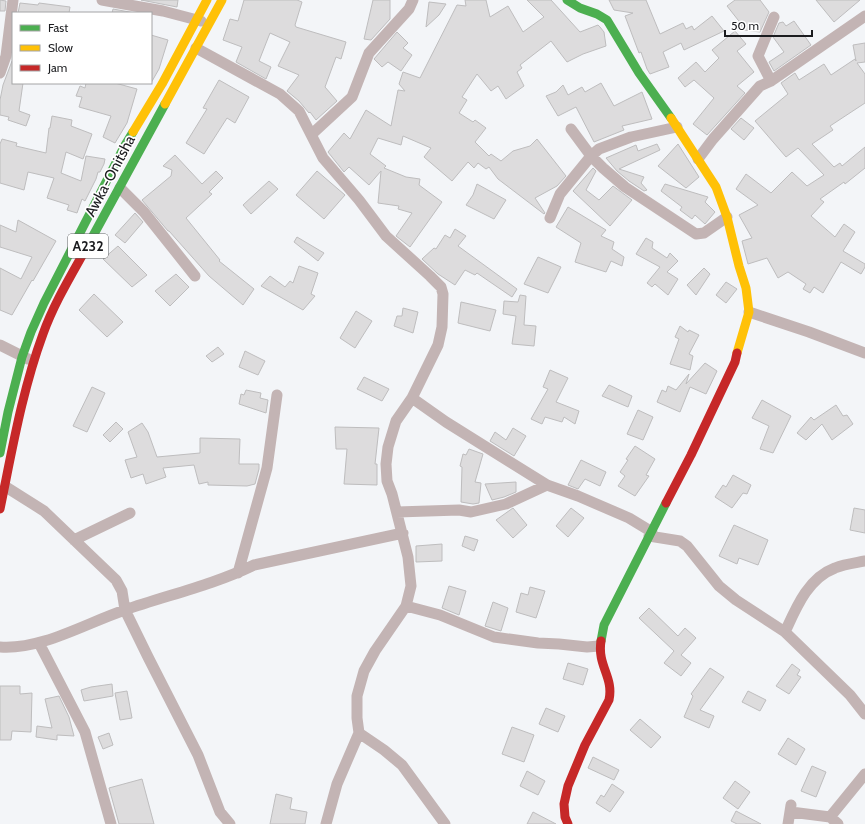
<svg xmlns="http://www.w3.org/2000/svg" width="865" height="824" font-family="Cabin,sans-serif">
	<rect width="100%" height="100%" fill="#f3f5f8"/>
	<path fill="#dddcdd" stroke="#bebdbe" d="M0 0 6 1 5 11H0Z
		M141 0H178L177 7Z
		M244 0H297L302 2 295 25 296 27 346 42 341 59 336 57 325 87 337 101 316 120 310 112 309 113 299 101 287 91 299 75 278 66 290 42 270 33 259 61 271 67 266 79 236 62 242 47 223 40 230 19 238 21Z
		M373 0H390V19L371 40 364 39Z
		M465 0H486L490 17 508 6 523 32 544 17 527 0H551L580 32 598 25 600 27 604 32 606 46 583 54 567 62 551 41 520 65 522 68 517 72 524 86 506 99 498 86 491 91 477 74 462 97 467 100 459 113 473 122 475 120 486 128 475 142 489 156 491 154 501 161 513 151 530 146 537 139 566 176 557 186 535 198 545 213 544 214 498 179 489 167 486 169 478 163 474 168 468 162 452 181 424 157 431 148 403 136 401 145 378 138 370 154 386 166 384 168 406 177 420 179 419 185 442 202 410 247 396 236 412 213 398 209 399 206 378 203 381 171 369 185 349 167 344 172 328 152 344 133 350 139 366 110 391 126 398 90 405 91 399 84 403 72 420 78 457 5 466 6Z
		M609 0H646L660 34 683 23 686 29 692 26 694 30 712 16 724 31 684 50 681 43 663 52 669 67 650 74 647 69 641 52 639 53 625 16 633 13 614 10Z
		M735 0H760L769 12 760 32 736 29 742 25 727 6Z
		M816 0H860L834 22Z
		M429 2 446 4 439 15 426 27Z
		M20 3 38 5 39 3 70 7 69 13H18Z
		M113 9 135 13H112Z
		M794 21 811 45 774 71 769 62 784 52 773 37 779 23 783 22 786 26Z
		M735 31 746 44 737 51 754 72 737 86 745 93 707 135 693 124 714 98 694 80 685 87 678 78 696 62 705 72 719 58 712 50Z
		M397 32 408 43 403 48 412 55 401 71 388 62 382 67 374 59Z
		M151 35 168 40 159 69 151 83Z
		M865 43V62L857 63 865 74V103L830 126 833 130 812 144 834 167 840 163 842 166 865 147V168L845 184 844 182 820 199 824 202 811 216 835 237 844 224 855 232 843 251 865 264V267L861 274 841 262 823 293 814 287 810 293 803 289 806 284 788 272 778 278 767 258 748 264 742 241 752 238 739 215 758 205 736 189 746 174 771 193 792 172 807 186 824 175 798 148 786 157 755 121 788 94 781 83 795 73 799 80 824 64 831 75 855 59 856 61 853 45Z
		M12 61 13 62V83H23L19 111 30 115 26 126 8 120 9 117 0 115V100L3 85Z
		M219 80 249 97 235 123 227 118 204 154 186 143 207 109 203 108Z
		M86 83H115L137 89 127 123 115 143 103 137 111 116 79 107 82 97 76 96 80 86 85 88Z
		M601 83 614 106 642 92 652 119 622 126 624 130 594 142 576 107 558 116 546 96 556 92 563 85 568 95 582 87 585 92Z
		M52 116 72 120 71 126 92 134 83 159 66 152 61 173 81 181 86 156 105 159 104 164 100 172H98L96 179 85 201 82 199 77 213 67 210 69 205 47 198 54 178 28 172 24 190 0 183V144L2 139 17 143 16 146 46 153 49 128H50Z
		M741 118 754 128 744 140 731 129Z
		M657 144 660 150 619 169 644 177 641 183 647 190 644 191 629 181 617 171 606 158 636 145 638 151Z
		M678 144 699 177 686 188 658 166Z
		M175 155 202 184 216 171 223 178 209 192 212 194 186 218 220 260 219 261 254 289 243 305 209 276 169 231H168L142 200 171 176 172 170 163 166Z
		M593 168 596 171 586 190 599 200 613 186 632 200 610 226 573 191Z
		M317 171 345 195 324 219 296 195Z
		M269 181 278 189 251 214 243 205Z
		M477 184 506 200 494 219 466 205 473 195Z
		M665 184 708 197 705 202 715 212 705 224 695 215 692 219 680 210 682 207 661 191Z
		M568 207 606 230 601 236 614 242 612 249 624 257 622 266 611 261 606 272 575 262 581 243 556 227Z
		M135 213 143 222 125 243 115 235Z
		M18 220 56 241 33 281 32 280 12 315 0 310V268L21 279 32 257 0 247V225L16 232Z
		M455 229 466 236 458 246 517 289 512 297 477 273 475 275 465 270 455 285 438 274 422 259 434 248 436 249 445 235 450 238Z
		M297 237 324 253 318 261 294 242Z
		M646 238 653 242 652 248 667 258 670 253 678 261 667 272 678 279 668 295 655 284 652 287 647 283 660 267 636 254Z
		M118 246 147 275 132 287 103 259Z
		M538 257 561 267 548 293 524 284Z
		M299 266 318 273 311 294 315 296 303 310 261 286 270 276 285 287 290 281 293 283Z
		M704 268 710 274 696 295 687 285Z
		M176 274 189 287 170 306 155 291Z
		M726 282 737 289 726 303 716 295Z
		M94 294 123 322 107 337 79 310Z
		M520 295 526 296 524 325 536 326 534 346 512 344 516 316 503 314 504 301 518 302Z
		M461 302 496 310 490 331 458 323Z
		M403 308 418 312 413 333 394 326 397 316H402Z
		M356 311 372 321 355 348 340 338Z
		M680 326 688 332 689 330 699 335 689 354 693 356 690 370 670 364 679 339 675 337Z
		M218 347 224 354 212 362 206 356Z
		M245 351 265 361 258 375 239 367Z
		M705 363 717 371 706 394 690 387 680 412 657 402 662 390 666 392 668 386 676 390 689 374 686 384Z
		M550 370 568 378 556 402 579 411 575 424 564 417 562 422 545 417 542 424 531 419 548 389 543 387Z
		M364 377 389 389 382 401 357 389Z
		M609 385 632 396 628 407 602 396Z
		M92 387 105 393 87 432 73 426Z
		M246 390 261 393 260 398 268 400 266 413 239 404 241 394 244 395Z
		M762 400 791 416 773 453 760 449 769 426 752 418Z
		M836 405 843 416 847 415 853 424 832 440 822 424 806 440 797 433 811 417 814 420Z
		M638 410 653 417 643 440 627 434Z
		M116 422 123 429 110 442 103 435Z
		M142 423 148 432 157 457 200 453V438L240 439 239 464H259V469L255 484 247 486 208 485V482L199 484 194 465 163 468 166 477 146 484 143 474 131 478 125 460 137 457 128 432Z
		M335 427 379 428 375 464H377V485L344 484 347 449H336Z
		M513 428 526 436 514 456 490 441 495 432 506 440Z
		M635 446 655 459 646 475 649 476 635 496 618 486 625 476 620 472 628 460 626 459Z
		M469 449 483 454 475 482 481 483 479 503 473 504 461 502 462 467 460 466 463 454 466 455Z
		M581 460 606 472 600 486 585 479 578 489 568 485Z
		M733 475 751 485 747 494 743 493 732 508 715 497 723 485 726 487Z
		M516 482V492L504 497 492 500 485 484Z
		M513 508 527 525 513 538 496 520Z
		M571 508 584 518 568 537 556 526Z
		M854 508 865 510V533L850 530Z
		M734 525 768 540 758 565 739 558 737 564 719 556Z
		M465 536 478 540 474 551 462 546Z
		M442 544V561L416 562V546Z
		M449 586 466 591 459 615 442 608Z
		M530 587 545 591 536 618 516 612 521 593 528 595Z
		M493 602 508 608 501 631 485 626Z
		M649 608 678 636 685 628 696 638 681 655 691 663 681 676 664 663 674 651 639 618Z
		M568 663 588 669 583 685 563 679Z
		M792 664 800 670 797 675 801 677 789 694 776 686Z
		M710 668 724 677 700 710 714 716 709 728 684 717 693 696 691 694Z
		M112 684 113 696 84 701 81 690 91 687Z
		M0 686H20V694L32 693 31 732 12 731 11 740H0Z
		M127 691 132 718 120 720 115 693Z
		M748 691 766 700 760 711 742 702Z
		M59 696 69 717 74 736 57 735V740L36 737 37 726 52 728 45 699Z
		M546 708 565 716 558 732 539 724Z
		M640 719 661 737 651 748 630 730Z
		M512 727 534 735 524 762 502 754Z
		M109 733 113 745 103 749 98 737Z
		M788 738 805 749 796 765 778 754Z
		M593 757 619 770 614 780 588 768Z
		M812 766 826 772 816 797 801 791Z
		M527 771 545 781 538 795 520 786Z
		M142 779 154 824H119L109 788Z
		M735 781 750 792 738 809 723 798Z
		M612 784 624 792 610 812 596 803 601 795 604 797Z
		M276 794 292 798 290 809 307 812 305 824H270Z
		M736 811 761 824H737L731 821Z
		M533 812 556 824H527Z"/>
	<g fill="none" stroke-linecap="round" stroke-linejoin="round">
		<path stroke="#c3b4b4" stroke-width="11" d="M102 0 163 11 201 21
			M196 48 280 94 299 111 323 158 359 200 386 236 430 276 441 287 443 294 442 327 438 345 412 398 396 421 388 447 386 464 387 481 392 494 408 557 411 586 406 606 375 651 364 671 357 696V718L359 733 337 784 326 824
			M0 73 6 56 13 0
			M771 81 758 56 774 17
			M571 129 591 156 603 168 625 187 696 234 704 233 727 217
			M312 134 352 97 369 53 409 9 413 0
			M698 159 713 139 760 86 771 81 865 16
			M120 188 144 212 195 276
			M550 218 560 194 591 156 599 149 631 137 677 127
			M749 312 809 332 865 353
			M0 345 28 359
			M412 398 446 422 547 485 578 496 629 518 652 532
			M6 487 44 511 116 580 122 591 125 610 148 657 198 755 220 812 230 824
			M397 512 459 510 471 512 506 504 547 485
			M649 536 680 541 687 546 719 586 736 600 785 632 850 695 865 714
			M74 540 130 513
			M238 573 267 468 277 395
			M406 606 440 615 494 637 538 643 559 644 587 647 599 646
			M785 632C796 608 808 578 835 568 845 564 855 563 865 561
			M39 643 85 732 111 824
			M0 647C42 650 86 623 125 610 168 595 213 585 254 565L403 533
			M359 733 384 750 402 765 445 824
			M791 812 830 817 838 824
			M830 817 865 774
			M788 824 791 805"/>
		<path stroke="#4caf50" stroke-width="9" d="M567 0 580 8 597 14 607 20 639 73 671 118
			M88 245 165 104
			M0 453 8 412 22 357 31 332 44 303 125 145 133 132
			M601 641 604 625 666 503"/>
		<path stroke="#ffc107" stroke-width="9" d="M165 104 222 0
			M671 118 716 187 727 217 739 266 746 288 749 312 737 353
			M133 132 162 84 207 0"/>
		<path stroke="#c62828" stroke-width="9" d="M666 503 691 455 735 362 737 353
			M0 509C12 451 22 391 43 334 54 303 72 274 88 245
			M568 824 565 817 564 804 568 786 585 745 609 700C614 677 597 666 601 641"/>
	</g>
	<g text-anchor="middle" stroke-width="3.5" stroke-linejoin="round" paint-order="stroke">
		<rect fill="#fff" stroke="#5f6062" stroke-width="1" x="68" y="234" width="40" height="24" rx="3"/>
		<g font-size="14" font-weight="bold" fill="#1b1c1f">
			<text x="88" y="251">A232</text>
		</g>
		<g font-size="15" fill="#1b1c1f" stroke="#fff">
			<text transform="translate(110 176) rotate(-62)" y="5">Awka-Onitsha</text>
		</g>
	</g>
	<rect x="12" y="12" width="140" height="72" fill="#ffffff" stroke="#a4a4a5"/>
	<rect x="20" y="25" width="20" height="6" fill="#4caf50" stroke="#a4a4a5"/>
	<text x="48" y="32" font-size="12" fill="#1b1c1f">Fast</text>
	<rect x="20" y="45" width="20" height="6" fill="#ffc107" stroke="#a4a4a5"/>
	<text x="48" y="52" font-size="12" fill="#1b1c1f">Slow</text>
	<rect x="20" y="65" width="20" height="6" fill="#c62828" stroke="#a4a4a5"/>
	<text x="48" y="72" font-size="12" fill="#1b1c1f">Jam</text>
	<path d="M725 30v6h87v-6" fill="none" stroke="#1b1c1f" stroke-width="2"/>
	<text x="731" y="30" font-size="12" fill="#1b1c1f" stroke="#ffffff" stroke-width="3" paint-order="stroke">50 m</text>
</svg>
